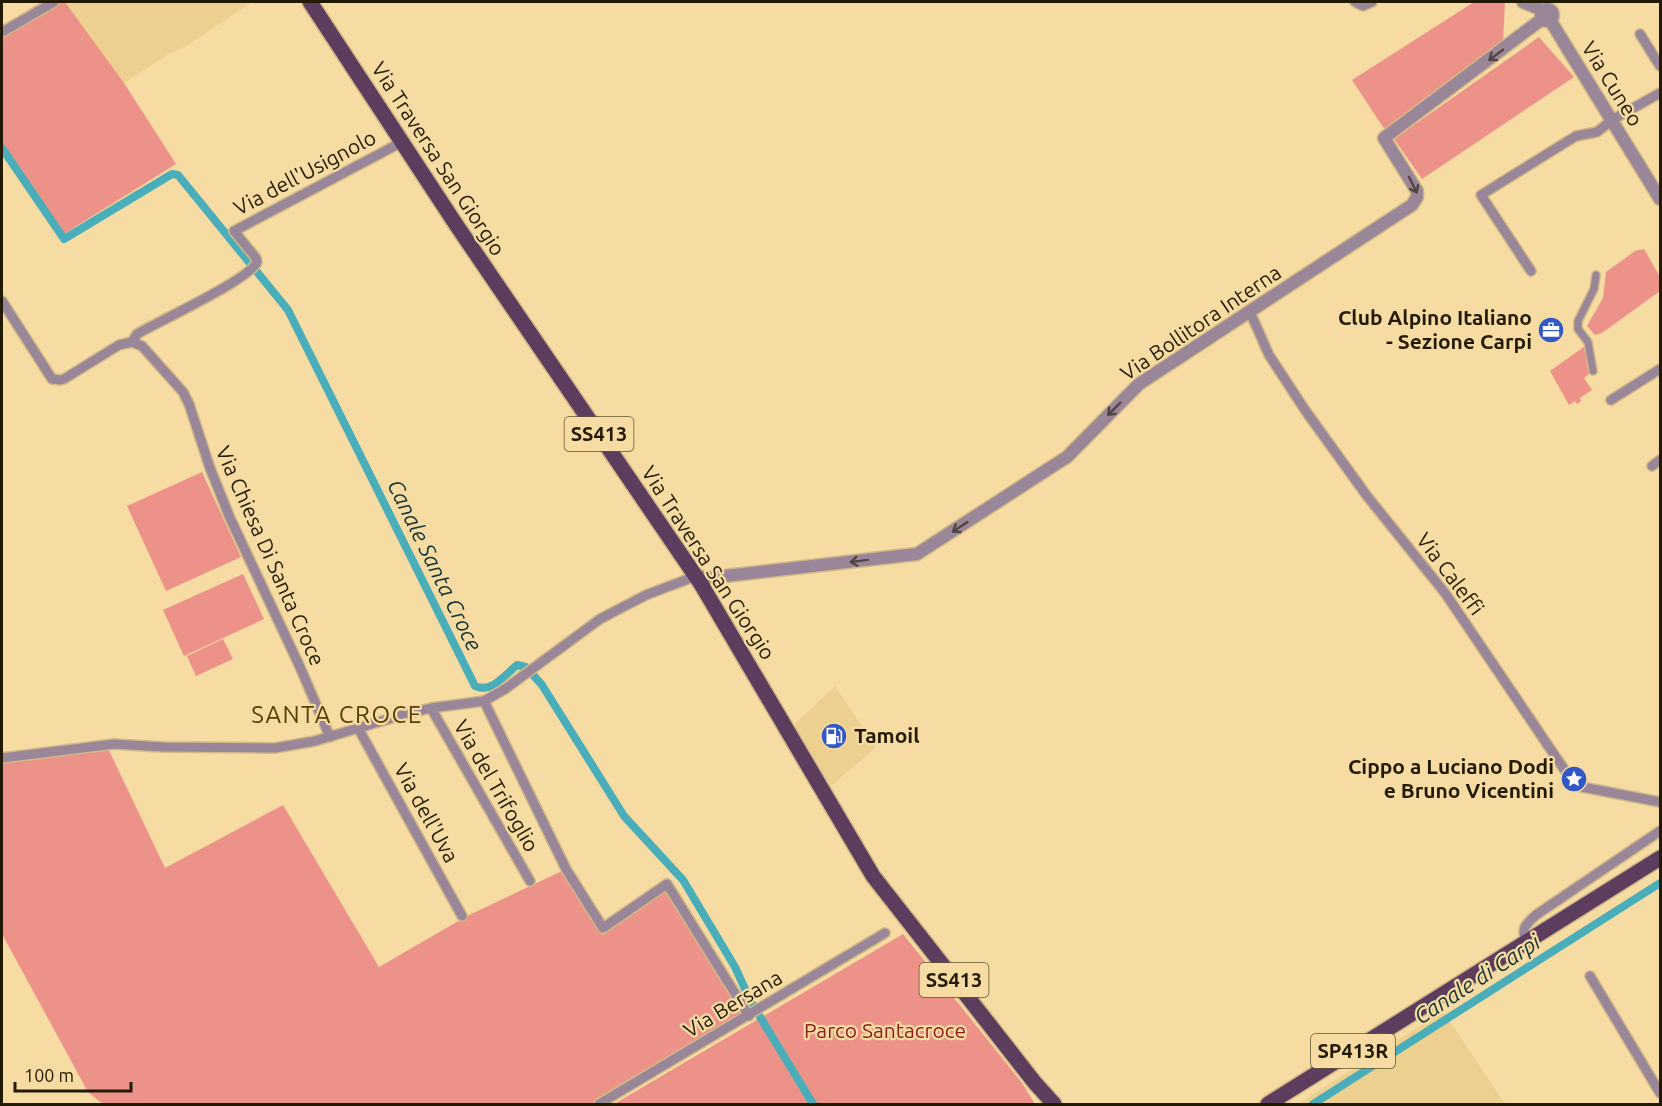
<svg xmlns="http://www.w3.org/2000/svg" width="1662" height="1106" font-family="Ubuntu,sans-serif">
	<rect width="100%" height="100%" fill="#f6dca3"/>
	<path fill="#edd08f" d="M65 2H252L188 45 169 54 124 83Z
		M835 686 876 747 831 786 793 726Z
		M1443 1011 1505 1104H1298Z"/>
	<path fill="#ed9289" d="M41 2H65L124 83 176 164 59 237 2 151V26Z
		M1474 2H1505L1503 43 1385 130 1352 80Z
		M1539 37 1574 77 1422 179 1394 139Z
		M1644 249 1660 277V291L1602 333 1595 335 1587 326 1603 298 1606 272 1635 251Z
		M1588 344V360L1590 373 1584 378 1592 390 1580 398 1581 401 1577 404 1575 401 1569 405 1550 371Z
		M202 472 241 557 166 591 127 506Z
		M243 574 264 619 184 656 163 610Z
		M223 639 233 659 196 676 187 656Z
		M105 742 165 868 283 805 379 967 467 916 562 871 603 935 667 890 741 1015 596 1104H103L88 1092 2 934V754Z
		M903 934 1022 1083 1035 1104H614Z"/>
	<g fill="none" stroke-linecap="round" stroke-linejoin="round">
		<path stroke="#4aaeba" stroke-width="8" d="M2 148 64 239 172 174 178 175 288 310 475 686C491 694 505 675 517 665L526 667 542 685 624 816 683 880 735 967 751 1002 813 1104
			M1313 1104 1660 883"/>
		<defs>
			<path id="pedestrian" d="M1593 371 1588 342 1578 329V321L1594 289 1596 275"/>
			<path id="minor" d="M1355 2 1363 6 1372 2
				M2 32 54 2
				M1640 34 1660 66
				M1531 271 1481 195 1576 136 1597 132 1612 120 1660 93
				M2 301 52 379 60 380 64 379 119 345 132 342 142 346 183 392 189 404 210 468 230 518 300 667 330 737
				M1250 312 1269 355 1305 410 1367 496 1445 593 1572 781 1576 785 1582 787 1660 802
				M132 342 137 334C159 321 249 280 257 262L256 258 234 231 402 142
				M1611 400 1660 369
				M1652 466 1660 460
				M484 701 566 869 603 928 667 884 749 1016
				M431 708 530 881
				M358 728 462 916
				M2 758 114 744 163 747 275 748 315 741 402 715 431 708 484 701 505 689 600 619 646 595 696 576
				M1527 941C1520 929 1526 924 1536 915L1660 831
				M1590 976 1660 1093
				M599 1104 885 933"/>
			<path id="tertiary" d="M1523 2 1542 10
				M1541 15a6 6 0 1 1 12 0a6 6 0 1 1-12 0Z
				M1550 20 1660 199
				M696 576 708 578 917 554 1056 464 1067 457 1139 384 1412 205 1417 197V191L1384 138 1542 19"/>
			<path id="primary" d="M310 2 455 223 701 584 873 876 1035 1083 1054 1104
				M1268 1104 1660 858"/>
		</defs>
		<use href="#pedestrian" stroke="#d0b986" stroke-width="10"/>
		<use href="#minor" stroke="#d0b986" stroke-width="12"/>
		<use href="#tertiary" stroke="#d0b986" stroke-width="15"/>
		<use href="#primary" stroke="#d0b986" stroke-width="18"/>
		<use href="#pedestrian" stroke="#998699" stroke-width="7"/>
		<use href="#minor" stroke="#998699" stroke-width="9"/>
		<use href="#tertiary" stroke="#998699" stroke-width="12"/>
		<use href="#primary" stroke="#5d3d5e" stroke-width="15"/>
	</g>
	<defs><path id="oneway-shaft" d="M-6 0H5M1.5-3L5.5 0L1.5 3" fill="none" stroke-width="1.6" stroke-linecap="round" stroke-linejoin="round" transform="scale(1.5)"/></defs>
	<g stroke="#52453f">
		<use href="#oneway-shaft" transform="translate(1496 55) rotate(143)"/>
		<use href="#oneway-shaft" transform="translate(1413 185) rotate(64)"/>
		<use href="#oneway-shaft" transform="translate(1114 409) rotate(135)"/>
		<use href="#oneway-shaft" transform="translate(960 527) rotate(147)"/>
		<use href="#oneway-shaft" transform="translate(859 561) rotate(173)"/>
	</g>
	<defs>
		<symbol id="office-disc" viewBox="-11 -11 22 22"><circle r="9.5" fill="#3257c7" stroke="#f6dca3"/><path d="M-6-3h4V-5.5h4V-3h4V5H-6ZM-1-4.5V-3h2v-1.5ZM-6 0V1H6V0Z" fill="#fff"/></symbol>
		<symbol id="fuel-disc" viewBox="-11 -11 22 22"><circle r="9.5" fill="#3257c7" stroke="#f6dca3"/><path d="M-5.5-6h7V0h2V4h1.3V-2.5L3-4.5l.8-.8L6-3V5H2.5V1h-1V6h-7ZM-4.2-4.7v3.2H.2V-4.7Z" fill="#fff"/></symbol>
		<symbol id="sight-disc" viewBox="-11 -11 22 22"><circle r="9.5" fill="#3257c7" stroke="#f6dca3"/><path d="M0-6L1.8-2.2L6-1.7L2.9 1.2L3.7 5.4L0 3.3L-3.7 5.4L-2.9 1.2L-6-1.7L-1.8-2.2Z" fill="#fff"/></symbol>
	</defs>
	<g fill-rule="evenodd">
		<use href="#office-disc" x="1536" y="315" width="30" height="30"/>
		<use href="#fuel-disc" x="819" y="721" width="30" height="30"/>
		<use href="#sight-disc" x="1559" y="764" width="30" height="30"/>
	</g>
	<g text-anchor="middle" stroke-width="4.5" stroke-linejoin="round" paint-order="stroke">
		<g fill="#f6dca3" stroke="#625433" stroke-width="1.5">
			<rect x="564.5" y="417" width="69" height="34" rx="4.5"/>
			<rect x="919.5" y="963" width="69" height="34" rx="4.5"/>
			<rect x="1311" y="1034" width="84" height="34" rx="4.5"/>
		</g>
		<g font-size="20" font-weight="bold" fill="#221903">
			<text x="599" y="441">SS413</text>
			<text x="954" y="987">SS413</text>
			<text x="1353" y="1058">SP413R</text>
		</g>
		<g font-size="21" fill="#221903" stroke="#f6dca3">
			<text transform="translate(1612 84) rotate(58)" y="7">Via Cuneo</text>
			<text transform="translate(438 159) rotate(57)" y="7">Via Traversa San Giorgio</text>
			<text transform="translate(305 173) rotate(-28)" y="7">Via dell'Usignolo</text>
			<text transform="translate(1201 323) rotate(-34)" y="7">Via Bollitora Interna</text>
			<text transform="translate(270 556) rotate(66)" y="7">Via Chiesa Di Santa Croce</text>
			<text transform="translate(708 563) rotate(57)" y="7">Via Traversa San Giorgio</text>
			<text transform="translate(1450 574) rotate(53)" y="7">Via Caleffi</text>
			<text transform="translate(496 786) rotate(60)" y="7">Via del Trifoglio</text>
			<text transform="translate(426 813) rotate(61)" y="7">Via dell'Uva</text>
			<text transform="translate(733 1004) rotate(-31)" y="7">Via Bersana</text>
		</g>
		<g font-size="21" font-weight="bold" fill="#221903" stroke="#f6dca3" text-anchor="end">
			<text x="1532" y="325">Club Alpino Italiano<tspan x="1532" dy="24">- Sezione Carpi</tspan></text>
			<text x="854" y="743" text-anchor="start">Tamoil</text>
			<text x="1554" y="774">Cippo a Luciano Dodi<tspan x="1554" dy="24">e Bruno Vicentini</tspan></text>
		</g>
		<g font-size="21" fill="#8d1b1c" stroke="#f6dca3">
			<text x="885" y="1038">Parco Santacroce</text>
		</g>
		<g font-size="22" font-style="italic" fill="#153438" stroke="#f6dca3">
			<text transform="translate(435 565) rotate(64)" y="8">Canale Santa Croce</text>
			<text transform="translate(1477 979) rotate(-33)" y="8">Canale di Carpi</text>
		</g>
		<g font-size="24" letter-spacing="1.5" fill="#563f00" stroke="#f6dca3">
			<text x="337" y="723">SANTA CROCE</text>
		</g>
	</g>
	<rect width="1662" height="1106" fill="none" stroke="#221903" stroke-width="6"/>
	<path d="M15 1082v9h116v-9" fill="none" stroke="#221903" stroke-width="3"/>
	<text x="24" y="1082" font-size="18" fill="#221903" stroke="#f6dca3" stroke-width="4.5" paint-order="stroke">100 m</text>
</svg>
